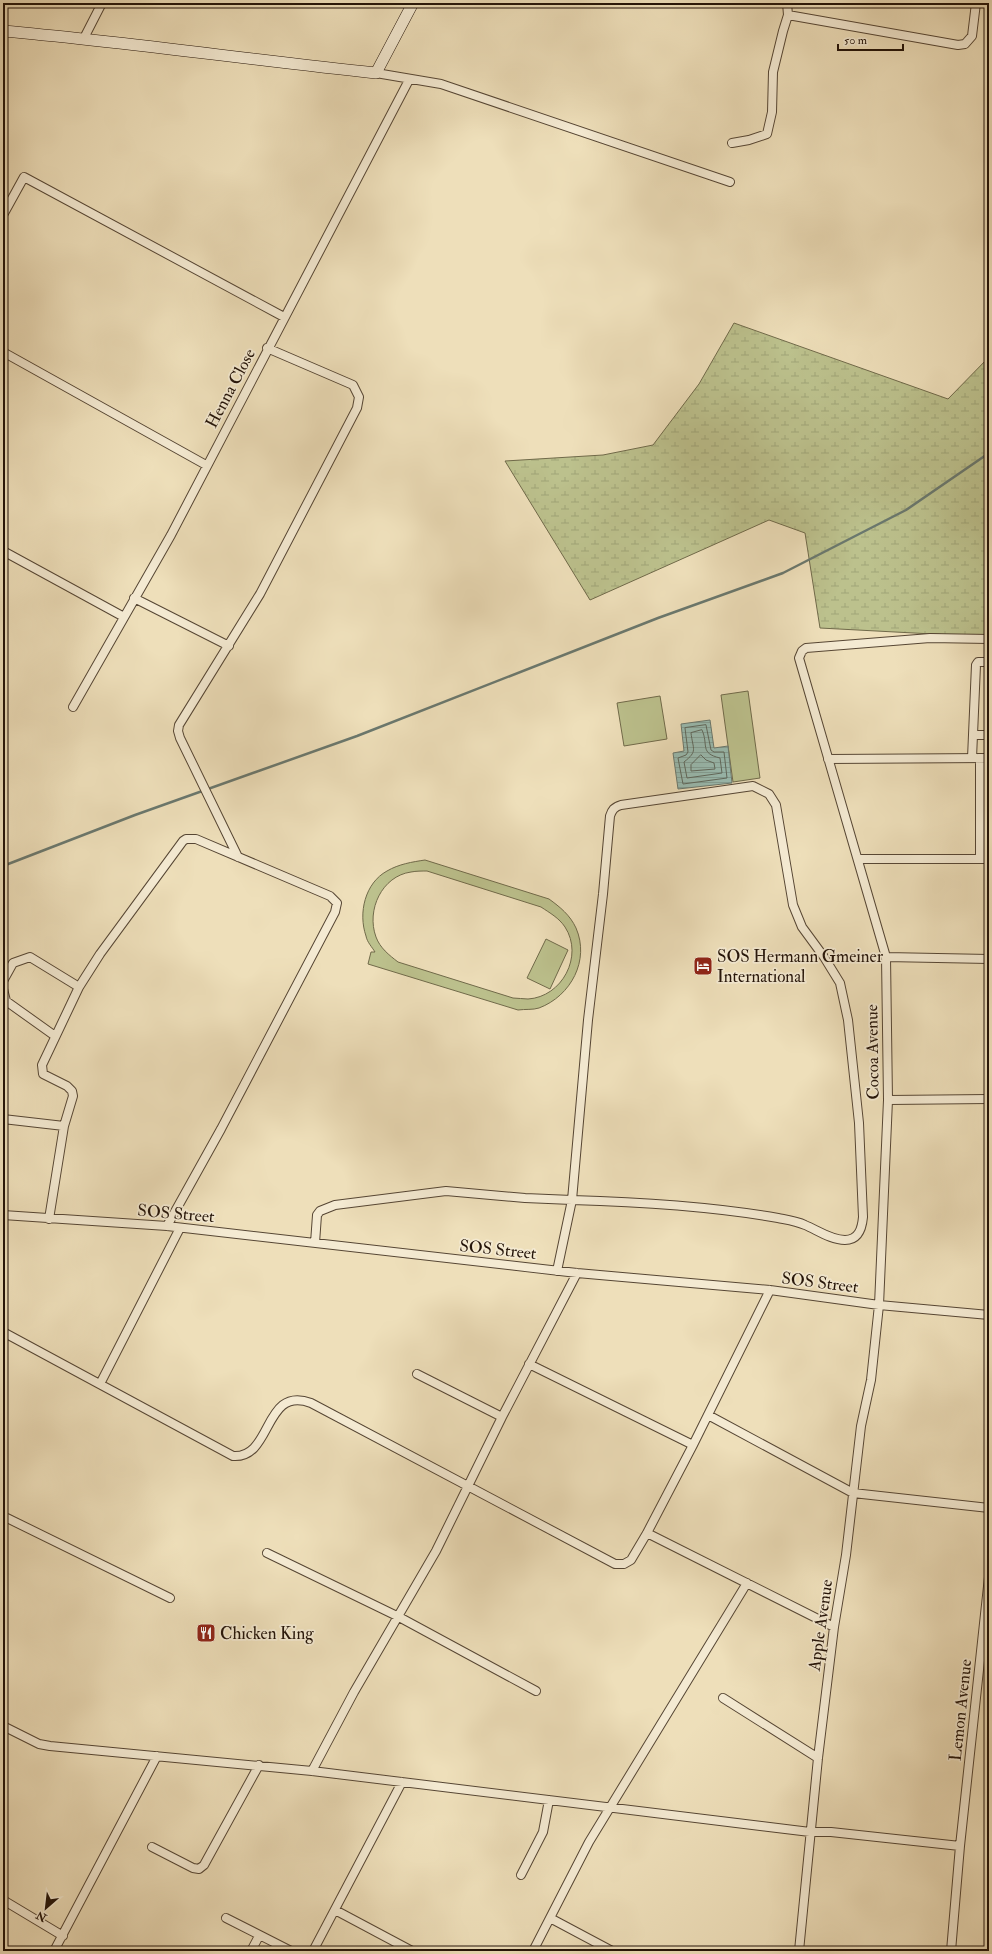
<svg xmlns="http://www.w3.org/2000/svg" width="992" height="1954" font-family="'IM FELL Double Pica',serif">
	<defs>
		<pattern id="wetland-marsh" width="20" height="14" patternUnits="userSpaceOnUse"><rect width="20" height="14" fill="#bcc18d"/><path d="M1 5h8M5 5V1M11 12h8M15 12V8" fill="none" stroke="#a1a578"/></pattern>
		<pattern id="water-rules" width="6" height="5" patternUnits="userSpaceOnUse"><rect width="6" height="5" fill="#99bcb2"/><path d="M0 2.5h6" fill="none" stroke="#84a198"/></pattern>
	</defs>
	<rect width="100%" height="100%" fill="#eedfba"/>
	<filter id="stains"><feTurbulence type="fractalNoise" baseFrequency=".005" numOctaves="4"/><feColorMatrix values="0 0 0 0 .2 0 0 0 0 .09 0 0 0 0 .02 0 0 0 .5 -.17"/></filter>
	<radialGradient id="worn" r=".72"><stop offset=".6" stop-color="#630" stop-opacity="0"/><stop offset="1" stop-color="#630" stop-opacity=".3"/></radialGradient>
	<path fill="#bcc18d" stroke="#706a4a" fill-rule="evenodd" d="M748 691 760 778 733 782 721 695Z
		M660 696 667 739 624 746 617 703Z
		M425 860 549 899C560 907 570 915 576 928 590 960 571 996 539 1008 533 1010 525 1009 518 1010L368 964 371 952H375C372 947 367 942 366 936 358 913 365 883 387 871 399 864 412 862 425 860ZM427 871 541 907C550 913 559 918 565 927 584 956 562 997 528 999 523 999 518 998 513 998L398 962C389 955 380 948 376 937 366 910 382 876 411 872 416 871 422 871 427 871Z
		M546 939 568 950 550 989 527 978Z"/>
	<path fill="url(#wetland-marsh)" stroke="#706a4a" d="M734 323 948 399 989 357V637L820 628 805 533 769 520 590 600 505 461 603 455 653 445 699 384Z"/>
	<path fill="url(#water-rules)" stroke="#6a786e" d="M710 720 714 748 728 746 732 783 678 789 673 753 684 751 681 724Z"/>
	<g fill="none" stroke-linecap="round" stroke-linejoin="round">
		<path stroke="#5e685d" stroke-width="1" d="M706 725 711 750 714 752H724L727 778 683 784 678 758 686 755 688 752 685 728Z
			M702 730C709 745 699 753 720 758L722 773 687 778 684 762C698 751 693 750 691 733Z
			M701 755 706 760 714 763 715 769 691 771V765Z"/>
		<path stroke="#6a786e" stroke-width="2.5" d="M3 866 135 815 357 736 658 618 783 573 906 510 989 453"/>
		<defs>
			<path id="street" d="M788 15 958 45 965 44 972 36 976 3
				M84 38 102 3
				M376 73 441 84 730 182
				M732 143 749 140 767 134 772 112 773 72 783 31 788 15 787 3
				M3 215 24 177 284 317
				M3 352 206 465
				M3 551 124 617
				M134 598 229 646
				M73 707 171 535 409 80
				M973 735H989
				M972 758 976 665 978 662H989
				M828 759 989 758
				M753 786 769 794 776 805 793 905 802 927 824 957 840 983 848 1020 859 1123 863 1217C862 1228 859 1240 845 1240 831 1240 817 1230 805 1225 796 1221 788 1220 778 1218 710 1206 641 1202 572 1200L588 1020 603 894 610 816C612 810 614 807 621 805Z
				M238 857 180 738 178 731 179 725 260 594 357 408 359 397 353 385 267 348
				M858 859H989
				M980 859V758
				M886 957 989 959
				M3 981 13 963 30 957 79 987
				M3 989 6 1001 55 1036
				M888 1100 989 1099
				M3 1119 64 1126
				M3 1215 167 1226 577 1273 770 1290 879 1305 989 1315
				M49 1219 64 1126 73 1096 72 1091 67 1086 43 1074 42 1065 79 987 100 954 183 841 186 839H196L330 896 337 903 335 912 221 1129 167 1226
				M315 1243 317 1215 320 1211 335 1205 446 1191 525 1198 572 1200 557 1271
				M3 1332 233 1456C273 1459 263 1385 311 1403L615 1564H624L631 1560 647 1533 693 1445 770 1290
				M529 1364 693 1445
				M417 1374 502 1417
				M100 1384 180 1228
				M708 1415 853 1493 989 1508
				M7 1518 170 1598
				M647 1533 834 1627
				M267 1553 399 1617 536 1691
				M723 1698 818 1758
				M3 1726 39 1744 50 1746 312 1771 810 1832H831L960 1846
				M312 1771 354 1692 436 1551 502 1417 577 1273
				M152 1847 193 1868 199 1869 204 1865 259 1765
				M521 1875 543 1832 549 1800
				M3 1900 63 1936
				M335 1910 412 1951
				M226 1918 291 1951
				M550 1918 612 1951
				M54 1951 157 1756
				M251 1951 259 1936
				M313 1951 402 1782
				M533 1951 589 1842 747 1583
				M799 1951 818 1758 834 1627 846 1555 861 1426 871 1380 879 1305 888 1100 886 957 799 658 802 651 806 648 930 638 989 639
				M951 1951 960 1846 989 1577"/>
			<path id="secondary" d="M3 31C128 42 251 60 376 73L413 3"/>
		</defs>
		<use href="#street" stroke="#564634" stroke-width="10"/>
		<use href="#secondary" stroke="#231308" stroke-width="12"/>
		<use href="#street" stroke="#f4ead2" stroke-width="8"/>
		<use href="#secondary" stroke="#f4ead2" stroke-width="11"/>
	</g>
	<defs>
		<symbol id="hotel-square" viewBox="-11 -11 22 22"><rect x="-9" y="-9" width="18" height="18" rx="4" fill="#8f2418" stroke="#f4ead2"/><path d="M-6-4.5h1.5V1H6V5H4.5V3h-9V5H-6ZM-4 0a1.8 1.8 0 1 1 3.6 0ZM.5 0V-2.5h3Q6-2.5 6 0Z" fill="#fff"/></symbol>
		<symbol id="restaurant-square" viewBox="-11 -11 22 22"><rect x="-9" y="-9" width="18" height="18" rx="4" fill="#8f2418" stroke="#f4ead2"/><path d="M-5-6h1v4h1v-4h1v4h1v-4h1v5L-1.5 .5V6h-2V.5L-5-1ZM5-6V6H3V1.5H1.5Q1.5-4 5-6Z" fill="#fff"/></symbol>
	</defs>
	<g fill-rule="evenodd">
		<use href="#hotel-square" x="692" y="955" width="22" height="22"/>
		<use href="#restaurant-square" x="195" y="1622" width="22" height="22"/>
	</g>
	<g text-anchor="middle" stroke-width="3.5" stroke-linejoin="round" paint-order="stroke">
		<g font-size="17" fill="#231308" stroke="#f4ead2">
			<text transform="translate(230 388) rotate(-62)" y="6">Henna Close</text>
			<text transform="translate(872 1052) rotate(-91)" y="6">Cocoa Avenue</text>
			<text transform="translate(176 1213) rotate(5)" y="6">SOS Street</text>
			<text transform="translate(498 1249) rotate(6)" y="6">SOS Street</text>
			<text transform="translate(820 1282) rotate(7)" y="6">SOS Street</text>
			<text transform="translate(820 1625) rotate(-82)" y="6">Apple Avenue</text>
			<text transform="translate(960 1710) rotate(-84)" y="6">Lemon Avenue</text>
		</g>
		<g font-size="17" fill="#231308" stroke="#f4ead2" text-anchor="start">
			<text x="717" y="962">SOS Hermann Gmeiner<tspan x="717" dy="20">International</tspan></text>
			<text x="220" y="1639">Chicken King</text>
		</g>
	</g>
	<rect width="992" height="1954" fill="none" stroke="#eedfba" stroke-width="16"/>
	<rect x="4" y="4" width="984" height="1946" fill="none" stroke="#231308" stroke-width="2"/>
	<rect x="8" y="8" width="976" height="1938" fill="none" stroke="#231308"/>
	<g transform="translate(46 1908) rotate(208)" stroke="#f4ead2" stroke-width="3" paint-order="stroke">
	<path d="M0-3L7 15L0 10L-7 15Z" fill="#231308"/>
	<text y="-6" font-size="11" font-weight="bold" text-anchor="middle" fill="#231308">N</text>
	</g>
	<path d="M838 44v6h65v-6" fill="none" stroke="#231308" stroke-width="2"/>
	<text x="844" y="44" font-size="12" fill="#231308" stroke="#f4ead2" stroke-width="3" paint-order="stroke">50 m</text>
	<rect width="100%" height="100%" filter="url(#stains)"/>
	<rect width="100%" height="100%" fill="url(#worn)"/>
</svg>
